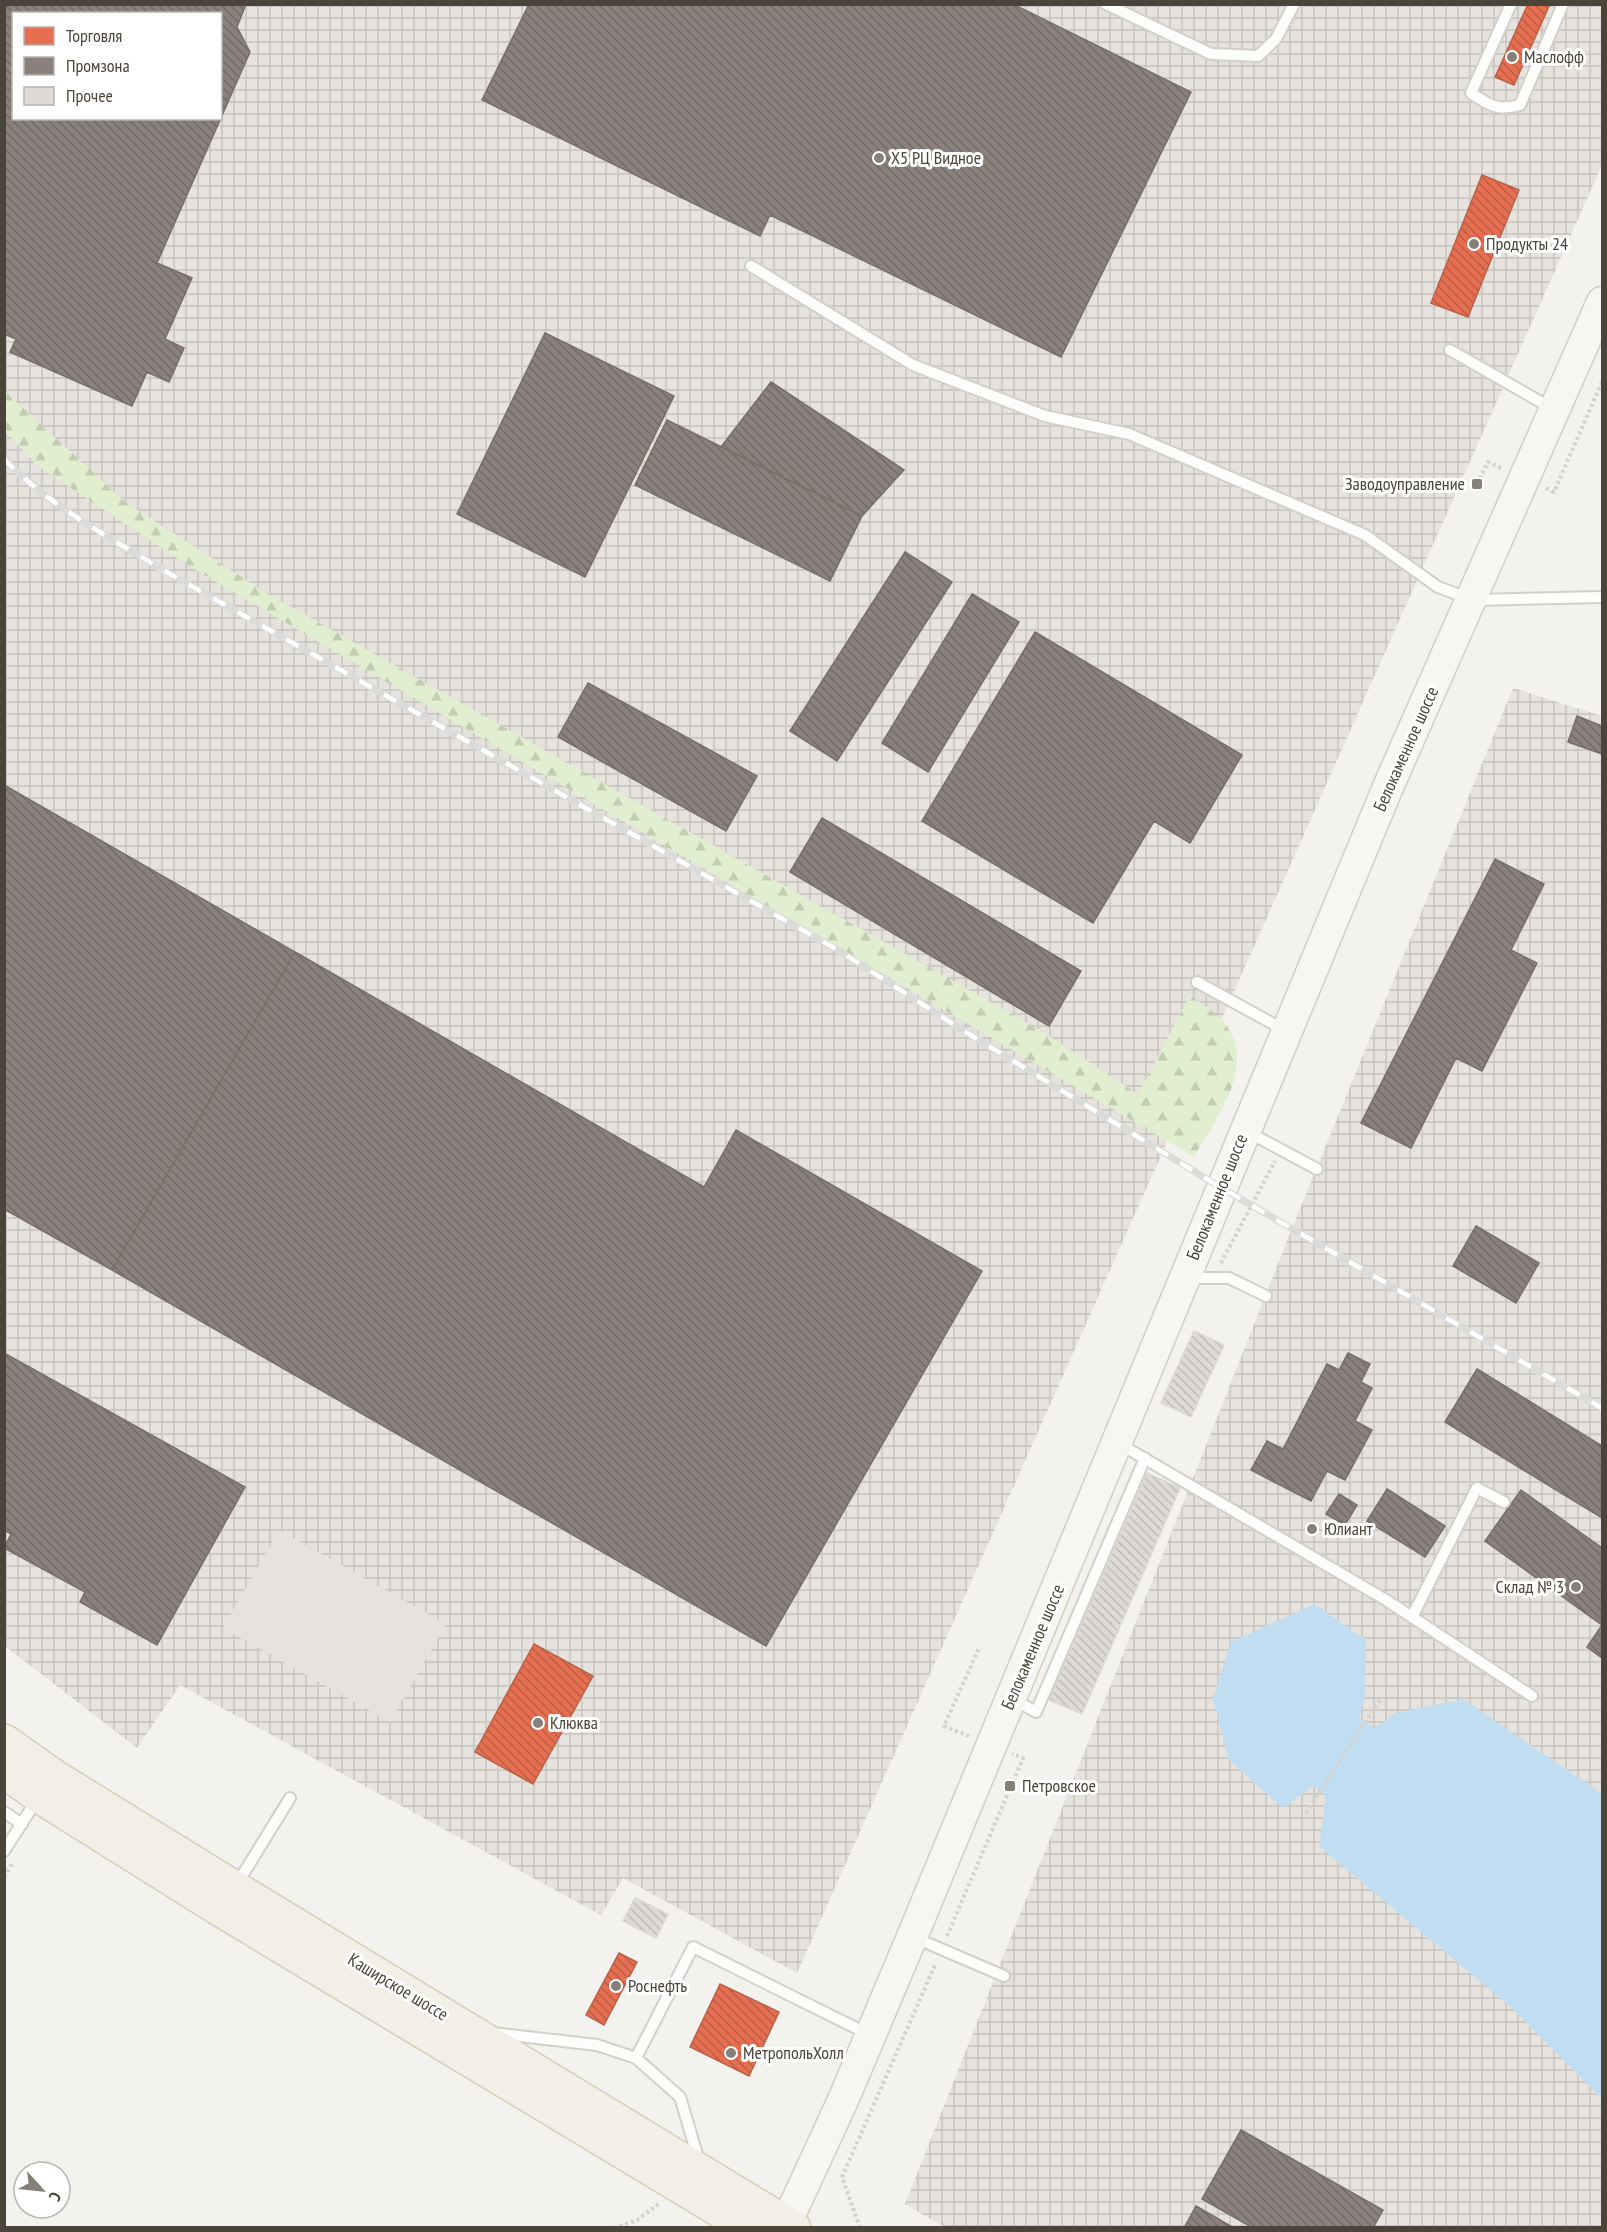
<svg xmlns="http://www.w3.org/2000/svg" width="1607" height="2232" font-family="'PT Sans Narrow',sans-serif">
	<defs>
		<pattern id="industrial-grid" width="8" height="8" patternUnits="userSpaceOnUse" patternTransform="scale(1.5)"><rect width="8" height="8" fill="#e6e2de"/><path d="M0 4h8M4 0v8" fill="none" stroke="#c7c3bf"/></pattern>
		<pattern id="forest-firs" width="22" height="20" patternUnits="userSpaceOnUse" patternTransform="scale(1.5)"><rect width="22" height="20" fill="#e1eecf"/><path d="M5 1l3.5 6h-7zM16 11l3.5 6h-7z" fill="#c3cdb2"/></pattern>
		<pattern id="shops-back-hatch" width="6" height="6" patternUnits="userSpaceOnUse" patternTransform="scale(1.5)"><rect width="6" height="6" fill="#e76f51"/><path d="M-1 5l2 2M0 0l6 6M5-1l2 2" fill="none" stroke="#bd5d44"/></pattern>
		<pattern id="industry-back-hatch" width="6" height="6" patternUnits="userSpaceOnUse" patternTransform="scale(1.5)"><rect width="6" height="6" fill="#8a817c"/><path d="M-1 5l2 2M0 0l6 6M5-1l2 2" fill="none" stroke="#736b67"/></pattern>
		<pattern id="building-back-hatch" width="6" height="6" patternUnits="userSpaceOnUse" patternTransform="scale(1.5)"><rect width="6" height="6" fill="#dedbd6"/><path d="M-1 5l2 2M0 0l6 6M5-1l2 2" fill="none" stroke="#c0bdb8"/></pattern>
	</defs>
	<rect width="100%" height="100%" fill="#f4f2ee"/>
	<path fill="url(#industrial-grid)" fill-rule="evenodd" d="M4 5H1602V165L797 1973 623 1878 601 1915 180 1685 137 1748 5 1646ZM14 14H220V118H14Z
		M1513 688 1602 716V2227L946 2228 905 2204 1295 1221Z"/>
	<path fill="url(#forest-firs)" d="M5 391 125 502 263 591 1040 1030 1138 1094 1190 995C1201 1004 1218 1013 1226 1025 1257 1067 1215 1120 1194 1157L186 564 39 467 5 432Z"/>
	<path fill="#e6e3df" d="M279 1530 446 1624 390 1722 223 1628Z"/>
	<path fill="#c0ddf1" d="M1315 1604 1366 1640 1365 1698 1359 1718 1374 1728 1396 1713 1463 1699 1602 1794V2099L1512 2008 1319 1846 1326 1796 1313 1786 1283 1808 1229 1760 1213 1699 1231 1642Z"/>
	<path fill="url(#shops-back-hatch)" stroke="#b8624a" stroke-width="1.5" d="M1528 4H1550L1514 85 1495 77Z
		M1482 175 1519 190 1468 317 1431 303Z
		M534 1644 593 1676 533 1784 475 1752Z
		M619 1953 637 1962 604 2025 586 2015Z
		M720 1984 779 2012 749 2076 690 2047Z"/>
	<path fill="url(#industry-back-hatch)" stroke="#776f68" stroke-width="1.5" fill-rule="evenodd" d="M4 4H246L237 27 250 52 157 263 192 278 165 339 184 348 169 382 147 372 132 406 10 352 16 339 4 334ZM14 14H220V118H14Z
		M529 4H1013L1191 92 1061 357 770 215 760 236 482 100Z
		M545 333 674 396 585 577 457 514Z
		M771 382 904 470 862 516 721 447Z
		M667 420 862 516 830 581 635 485Z
		M905 552 952 582 837 761 790 731Z
		M972 594 1019 622 928 772 882 743Z
		M1035 632 1242 755 1190 843 1154 821 1093 923 922 821Z
		M588 683 757 776 726 831 558 737Z
		M1577 716 1602 726V754L1568 742Z
		M4 785 295 952 112 1270 4 1209Z
		M822 818 1081 971 1049 1026 790 872Z
		M1495 859 1544 884 1511 950 1537 963 1482 1071 1456 1058 1411 1148 1361 1123Z
		M295 952 704 1187 736 1130 982 1271 766 1646 112 1270Z
		M1476 1226 1539 1263 1516 1303 1453 1266Z
		M4 1353 245 1487 157 1645 80 1602 85 1592 4 1548 11 1534 4 1530Z
		M1348 1353 1370 1364 1361 1382 1372 1388 1355 1421 1372 1430 1345 1480 1327 1471 1311 1501 1251 1470 1267 1441 1283 1449 1327 1364 1339 1370Z
		M1477 1369 1602 1446V1518L1445 1422Z
		M1387 1489 1445 1526 1425 1557 1367 1521Z
		M1521 1490 1602 1548V1625L1485 1541Z
		M1339 1494 1357 1505 1345 1525 1326 1514Z
		M1602 1625V1658L1587 1647Z
		M1241 2130 1383 2210 1373 2228H1253L1202 2199Z
		M1196 2206 1234 2228H1184Z"/>
	<path fill="url(#building-back-hatch)" stroke="#dcd9d4" stroke-width="1.5" d="M1194 1331 1224 1345 1191 1417 1161 1403Z
		M1147 1473 1180 1488 1082 1714 1049 1700Z
		M635 1898 668 1914 656 1938 623 1921Z"/>
	<g fill="none" stroke-linecap="round" stroke-linejoin="round">
		<defs>
			<path id="lane" d="M1106 4 1211 54 1258 56 1276 39 1294 4
				M1511 4 1471 93C1490 106 1498 111 1520 105L1563 4
				M751 266 913 365 1045 416 1129 434 1365 535 1438 587 1473 600 1602 597
				M1450 350 1553 409
				M1197 982 1286 1031
				M1248 1132 1317 1169
				M1189 1278H1229L1266 1296
				M1118 1443 1386 1600 1532 1696
				M1412 1617 1477 1488 1504 1502
				M1013 1699 1036 1712 1145 1458
				M4 1812 22 1824
				M4 1851 38 1798
				M237 1884 290 1798
				M913 1937 1004 1976
				M493 2033 597 2045 636 2058 693 1947 868 2034
				M636 2058 680 2097 699 2161"/>
			<path id="secondary" d="M784 2228 844 2098 912 1937 1388 787 1602 302"/>
			<path id="primary" d="M4 1741 55 1777 235 1888 794 2228
				M4 1771 39 1796 221 1910 749 2228"/>
		</defs>
		<use href="#lane" stroke="#d2d0cb" stroke-width="14"/>
		<use href="#secondary" stroke="#d3cfc5" stroke-width="33"/>
		<use href="#primary" stroke="#d6cebb" stroke-width="36"/>
		<path stroke="#d3d2cc" stroke-width="4" stroke-dasharray="3 3" stroke-linecap="butt" d="M1477 484 1488 462 1503 469
			M1546 488 1554 492 1602 382
			M1221 1263 1275 1161
			M969 1736 944 1726 979 1648
			M1306 1813 1380 1700
			M4 1877 12 1864
			M947 1936 1023 1758 1012 1754
			M614 2228 637 2220 660 2203
			M860 2228 842 2177 936 1963"/>
		<use href="#lane" stroke="#fdfdfc" stroke-width="10"/>
		<use href="#secondary" stroke="#f7f6f1" stroke-width="30"/>
		<use href="#primary" stroke="#f2efe6" stroke-width="33"/>
		<defs>
			<path id="rail" d="M4 459C48 505 109 537 163 570L838 950 964 1031 1220 1187 1602 1408"/>
		</defs>
		<use href="#rail" stroke="#dbdbda" stroke-width="7"/>
		<use href="#rail" stroke="#fff" stroke-width="4.5" stroke-dasharray="14" stroke-linecap="butt"/>
	</g>
	<g fill="#868178" stroke="#fff" stroke-width="2">
		<circle cx="1512" cy="57" r="6"/>
		<circle cx="879" cy="158" r="6"/>
		<circle cx="1474" cy="244" r="6"/>
		<rect x="1471" y="478" width="12" height="12" rx="3"/>
		<circle cx="1312" cy="1529" r="6"/>
		<circle cx="1576" cy="1587" r="6"/>
		<circle cx="538" cy="1723" r="6"/>
		<rect x="1004" y="1780" width="12" height="12" rx="3"/>
		<circle cx="616" cy="1986" r="6"/>
		<circle cx="731" cy="2053" r="6"/>
	</g>
	<g text-anchor="middle" stroke-width="6" stroke-linejoin="round" paint-order="stroke">
		<g font-size="18" fill="#4b4439" stroke="#fff" text-anchor="start">
			<text x="1524" y="63">Маслофф</text>
			<text x="891" y="164">X5 РЦ Видное</text>
			<text x="1486" y="250">Продукты 24</text>
			<text x="1465" y="490" text-anchor="end">Заводоуправление</text>
			<text x="1324" y="1535">Юлиант</text>
			<text x="1564" y="1593" text-anchor="end">Склад № 3</text>
			<text x="550" y="1729">Клюква</text>
			<text x="1022" y="1792">Петровское</text>
			<text x="628" y="1992">Роснефть</text>
			<text x="743" y="2059">МетропольХолл</text>
		</g>
		<g font-size="18" fill="#4b4439" stroke="#fff">
			<text transform="translate(1406 749) rotate(-66)" y="6">Белокаменное шоссе</text>
			<text transform="translate(1217 1197) rotate(-68)" y="6">Белокаменное шоссе</text>
			<text transform="translate(1033 1647) rotate(-67)" y="6">Белокаменное шоссе</text>
			<text transform="translate(398 1987) rotate(31)" y="6">Каширское шоссе</text>
		</g>
	</g>
	<rect width="1607" height="2232" fill="none" stroke="#4b4439" stroke-width="12"/>
	<rect x="12" y="12" width="210" height="108" fill="#ffffff" stroke="#b7b4b0" stroke-width="1.5"/>
	<rect x="24" y="27" width="30" height="18" fill="#e76f51" stroke="#b7b4b0" stroke-width="1.5"/>
	<text x="66" y="42" font-size="18" fill="#4b4439">Торговля</text>
	<rect x="24" y="57" width="30" height="18" fill="#8a817c" stroke="#b7b4b0" stroke-width="1.5"/>
	<text x="66" y="72" font-size="18" fill="#4b4439">Промзона</text>
	<rect x="24" y="87" width="30" height="18" fill="#dedbd6" stroke="#b7b4b0" stroke-width="1.5"/>
	<text x="66" y="102" font-size="18" fill="#4b4439">Прочее</text>
	<g transform="translate(42 2190) rotate(117)"><circle r="28" fill="#ffffff" stroke="#b7b4b0" stroke-width="1.5"/>
	<path d="M0-4.5L10 22L0 15L-10 22Z" fill="#868178"/>
	<text y="-9" font-size="16" font-weight="bold" text-anchor="middle" fill="#4b4439">С</text>
	</g>
</svg>
